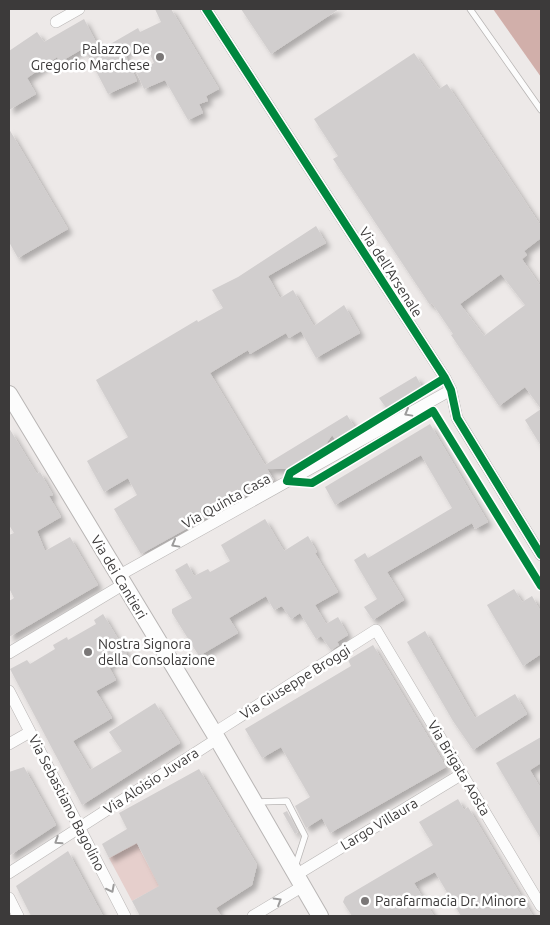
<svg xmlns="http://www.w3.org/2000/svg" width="550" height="925" font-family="Ubuntu,sans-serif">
	<defs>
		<filter id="shadow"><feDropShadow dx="4.5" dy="4.5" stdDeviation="2.5" flood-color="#0004"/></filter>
	</defs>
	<rect width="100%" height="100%" fill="#ede9e8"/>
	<path fill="#e6cfcc" d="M136 842 150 868 169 881 132 901 109 858Z"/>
	<path fill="#d1afaa" d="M493 9H541V77Z"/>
	<path fill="#d1cece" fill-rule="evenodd" filter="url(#shadow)" d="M155 9H171L219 89 206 96 208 101 199 104 203 113 188 120 165 80 144 89 136 71 154 63 145 43 124 52 137 81 108 94 84 48 60 62 57 57 27 78 36 94 9 110V51L37 32 44 42 84 19 100 50 138 28 140 32 161 22Z
		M241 9H339L271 54Z
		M414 53 439 89 447 84 541 226V238L524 251 527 255 522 259 541 287V446L525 420 541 409 525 387 499 406 451 335 453 334 432 303 430 305 333 159 338 156 314 119ZM501 274 525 305 484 336 460 304Z
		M9 129 68 229 18 258 9 242Z
		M316 226 326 243 268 276 280 298 293 290 314 326 344 305 360 333 316 358 301 331 289 338 286 333 250 354 248 350 210 373 265 465 347 415 355 428 336 440 332 435 324 447 287 469H267L274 480 141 554 114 509 137 495 128 478 104 492 87 461 128 437 96 380 197 320 198 322 223 308 212 290 238 277Z
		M416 376 422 387 387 409 379 398Z
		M430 424 488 522 475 529 472 523 387 572 404 600 373 620 364 607 377 599 354 560 365 553 368 558 452 508 421 455 335 505 325 487Z
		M9 428 37 474 40 472 53 495 49 496 61 517 37 531 45 551 70 537 98 585 9 637V601L14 598 9 588V535L14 533 9 525Z
		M265 519 284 551 308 536 317 552 315 553 338 592 315 605 326 624 338 617 348 635 337 642 339 645 331 650 321 636 316 639 300 613 291 619 282 606 274 610 266 596 229 618 238 633 199 656 172 613V609L192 598 175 570 187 563 194 576 208 569 210 572 230 561 221 545Z
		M514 589 522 602 532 596 541 612V654L523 666 487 605Z
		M103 614 127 654 108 665 116 680 96 691 112 718 73 741 90 770 122 751 109 732 155 703 180 743 82 805 10 669 27 660 30 664 55 649 53 645 67 637 68 640 96 624 94 620Z
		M425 631 475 718 515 694 527 714 473 750 453 721 407 642Z
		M373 645 446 767 330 833 322 818 306 828 295 806 310 797 281 747 262 758 245 729 351 666 348 660Z
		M541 737V763L530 770 541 789V839L496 763Z
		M24 767 56 825 9 856V772Z
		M199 769 257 865 252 885 216 908 221 916H140L132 901 159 886 137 843 109 858 102 844 127 829 119 813Z
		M458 799 464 810 468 807 533 916H461L435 872 414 883 434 916H352L343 902 345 897 433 845 419 822Z
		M287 811 298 832 295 834 283 813Z
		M68 851 103 916H31L16 886Z"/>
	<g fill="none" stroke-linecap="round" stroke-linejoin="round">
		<defs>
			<path id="service" d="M470 9 541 110
				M258 802 287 801 305 836 295 867"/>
			<path id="minor" d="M206 9 445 378 451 390 457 418 541 555
				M56 22 79 9
				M118 576 451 390
				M9 653 124 584
				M9 691 125 916
				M214 733 376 630 541 906
				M9 744 30 732
				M9 873 217 739
				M296 875 462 774
				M9 898 18 916
				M253 916 303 886"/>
			<path id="secondary" d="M9 394 214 733 320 916"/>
		</defs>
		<use href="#service" stroke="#b9b6b5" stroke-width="7"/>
		<use href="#minor" stroke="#b9b6b5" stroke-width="12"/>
		<use href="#secondary" stroke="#b9b6b5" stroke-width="18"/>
		<use href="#service" stroke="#fcfcfc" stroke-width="5.5"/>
		<use href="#minor" stroke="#fcfcfc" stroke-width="11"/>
		<use href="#secondary" stroke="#fcfcfc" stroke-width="16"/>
		<defs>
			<path id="cycleway" d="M206 9 445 378 451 390 457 418 541 555
				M445 378 290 473 287 481 312 483 433 411 541 586"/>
		</defs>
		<use href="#cycleway" stroke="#fff" stroke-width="11"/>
		<use href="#cycleway" stroke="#00873e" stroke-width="8"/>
	</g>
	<defs><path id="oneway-chevron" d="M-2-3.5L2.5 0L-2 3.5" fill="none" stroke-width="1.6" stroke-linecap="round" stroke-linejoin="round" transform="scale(1.25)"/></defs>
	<g stroke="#9c9b9b">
		<use href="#oneway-chevron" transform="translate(408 413) rotate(151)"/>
		<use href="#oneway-chevron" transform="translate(175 544) rotate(151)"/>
		<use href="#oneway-chevron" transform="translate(58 841) rotate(147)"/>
		<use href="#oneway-chevron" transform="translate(111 889) rotate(63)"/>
		<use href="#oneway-chevron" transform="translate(278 901) rotate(-31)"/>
	</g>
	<g fill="#7a7777" stroke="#fff" stroke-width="2">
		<circle cx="160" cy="57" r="5"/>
		<circle cx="88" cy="652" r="5"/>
		<circle cx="365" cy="901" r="5"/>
	</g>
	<g text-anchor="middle" stroke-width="5" stroke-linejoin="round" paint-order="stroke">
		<g font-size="14" fill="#3c3a3a" stroke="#fff" text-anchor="start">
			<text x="150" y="54" text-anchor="end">Palazzo De<tspan x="150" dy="16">Gregorio Marchese</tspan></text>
			<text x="98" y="649">Nostra Signora<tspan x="98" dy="16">della Consolazione</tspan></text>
			<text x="375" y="906">Parafarmacia Dr. Minore</text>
		</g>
		<g font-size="14" fill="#3c3a3a" stroke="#fff">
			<text transform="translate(391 272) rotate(57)" y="5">Via dell'Arsenale</text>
			<text transform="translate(226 501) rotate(-29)" y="5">Via Quinta Casa</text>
			<text transform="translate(119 577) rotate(59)" y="5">Via dei Cantieri</text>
			<text transform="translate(295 682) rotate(-32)" y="5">Via Giuseppe Broggi</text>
			<text transform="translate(459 768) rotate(59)" y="5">Via Brigata Aosta</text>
			<text transform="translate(151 781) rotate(-33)" y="5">Via Aloisio Juvara</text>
			<text transform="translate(67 803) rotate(63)" y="5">Via Sebastiano Bagolino</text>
			<text transform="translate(379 824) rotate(-31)" y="5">Largo Villaura</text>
		</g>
	</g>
	<rect width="550" height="925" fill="none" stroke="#3c3a3a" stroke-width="20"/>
</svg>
